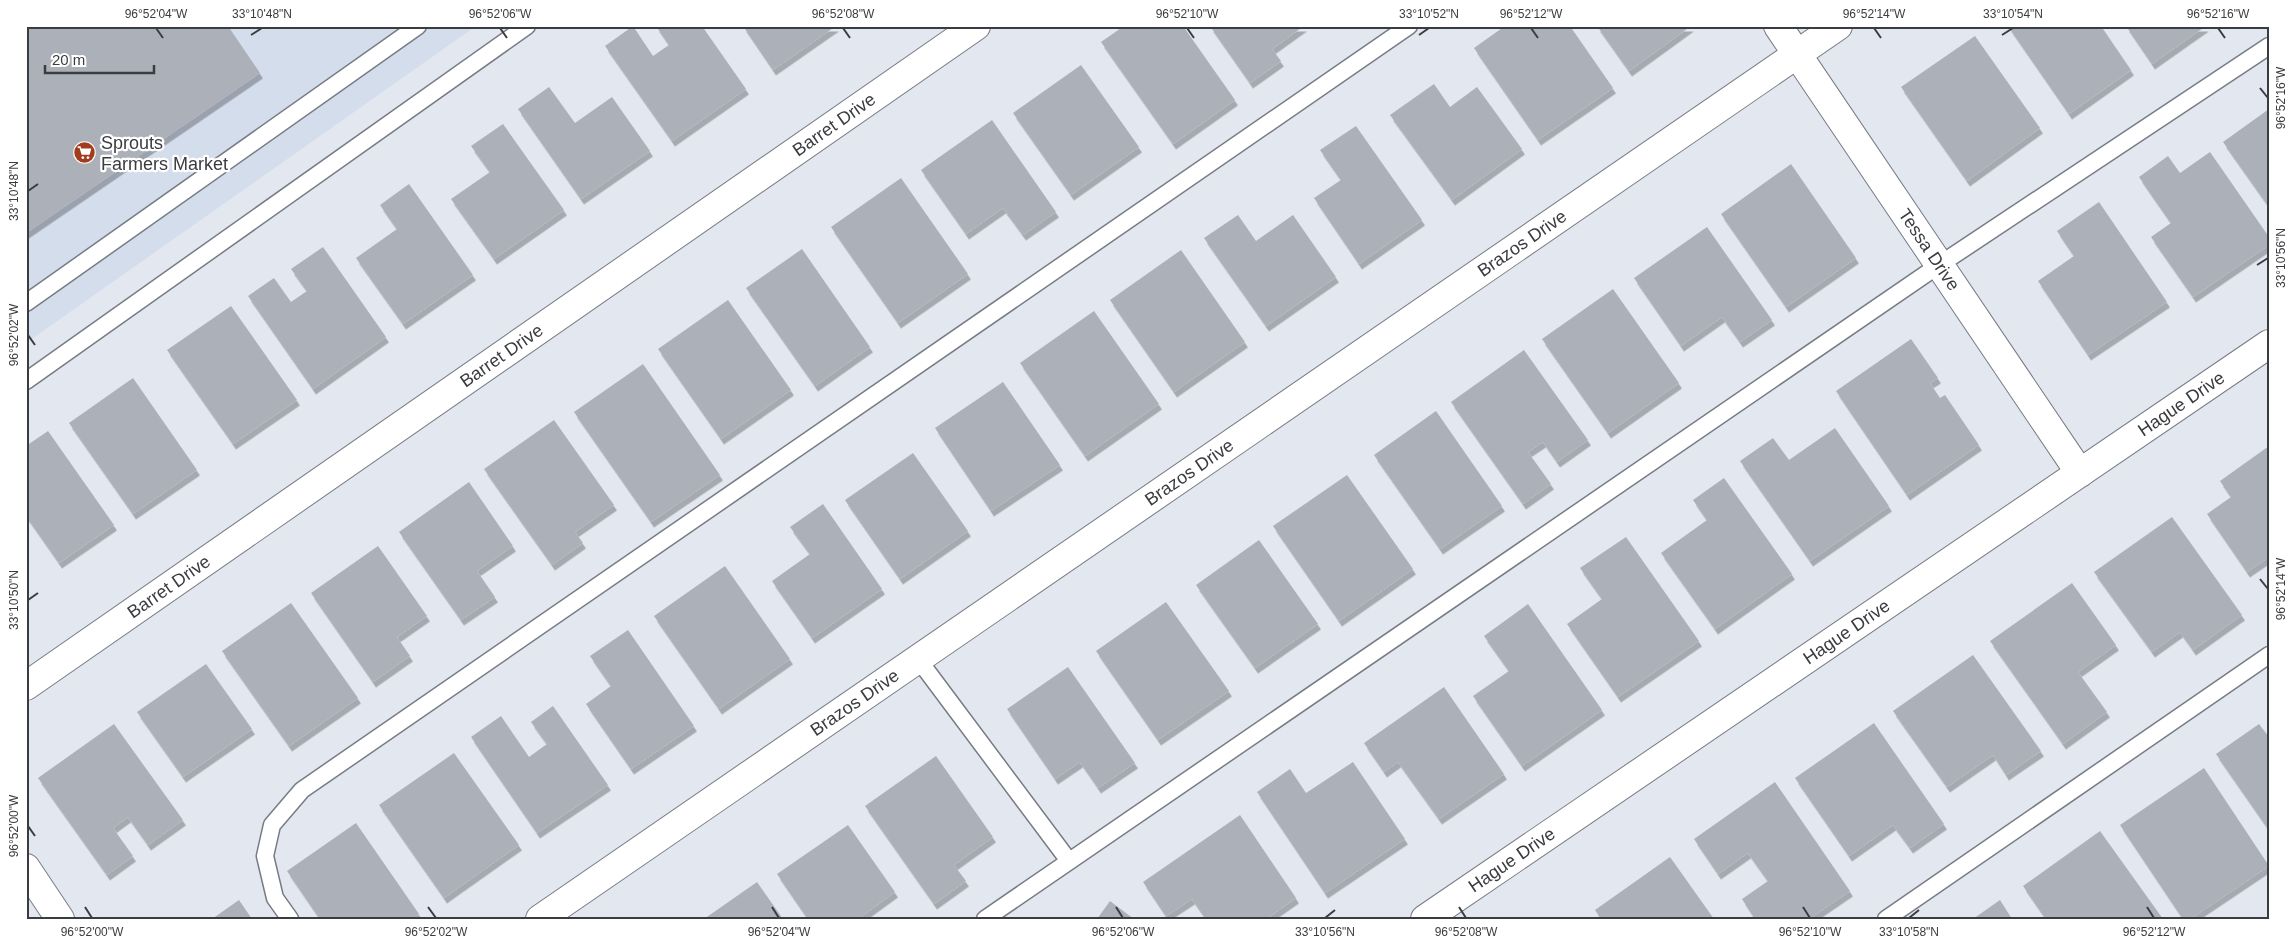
<svg xmlns="http://www.w3.org/2000/svg" width="2295" height="945" font-family="Helvetica,sans-serif">
	<defs>
		<filter id="shadow"><feDropShadow dx="3" dy="5.5" stdDeviation="0" flood-color="#0004"/></filter>
	</defs>
	<rect width="100%" height="100%" fill="#e2e7f0"/>
	<path fill="#d3ddec" d="M26 26H476L26 343Z"/>
	<path fill="#acb1b9" filter="url(#shadow)" d="M26 26H228L260 73 26 233Z
		M633 26 653 56 669 45 656 26H702L746 89 672 141 605 46Z
		M743 26H836L773 70Z
		M1124 26H1183L1235 100 1173 144 1101 42Z
		M1210 26H1304L1272 49 1281 61 1250 83Z
		M1505 26H1570L1613 88 1538 140 1474 48Z
		M1597 26H1691L1629 71Z
		M2008 26H2101L2131 70 2069 114Z
		M2126 26H2206L2152 64Z
		M1975 36 2040 128 1967 181 1901 87Z
		M1081 65 1139 147 1071 195 1013 113Z
		M1434 84 1450 107 1477 87 1522 149 1452 200 1390 115Z
		M549 87 575 123 612 97 650 151 581 199 518 109Z
		M2269 109V207L2223 142Z
		M992 120 1056 212 1023 235 1003 208 966 234 921 170Z
		M503 124 564 210 494 259 451 199 490 172 471 146Z
		M1356 126 1422 220 1359 264 1314 198 1341 180 1320 150Z
		M2210 152 2269 237V245L2193 297 2151 237 2171 223 2139 177 2168 156 2180 173Z
		M1791 164 1856 258 1786 307 1721 214Z
		M901 178 968 274 898 323 831 227Z
		M409 184 473 275 403 324 356 258 397 229 380 205Z
		M2099 202 2167 302 2088 355 2038 281 2074 256 2057 231Z
		M1238 215 1256 241 1293 215 1336 277 1266 326 1204 238Z
		M1707 227 1772 320 1740 342 1722 317 1681 346 1634 278Z
		M323 247 386 337 313 389 248 296 274 278 291 302 307 291 291 269Z
		M802 249 870 347 815 386 746 288Z
		M1181 250 1245 342 1174 392 1110 300Z
		M1613 289 1679 383 1608 433 1542 339Z
		M728 300 791 390 721 439 658 349Z
		M231 306 297 400 233 444 167 350Z
		M1094 311 1159 404 1085 456 1020 363Z
		M1911 339 1938 378 1930 383 1940 398 1945 395 1979 445 1907 495 1836 391Z
		M1524 350 1588 440 1557 462 1543 442 1528 452 1551 484 1523 504 1451 402Z
		M643 364 720 475 651 522 574 412Z
		M133 378 197 470 133 514 69 423Z
		M1003 382 1060 465 991 511 935 428Z
		M1436 411 1502 506 1440 549 1374 455Z
		M554 420 614 505 575 532 583 543 552 565 484 469Z
		M1835 428 1889 506 1810 561 1740 461 1773 438 1789 460Z
		M48 431 114 525 59 563 26 516V446Z
		M2269 446V557L2247 572 2207 514 2231 497 2220 481Z
		M913 453 968 531 900 579 845 500Z
		M1347 475 1413 569 1339 621 1273 526Z
		M1724 478 1792 574 1715 629 1661 553 1707 520 1693 500Z
		M469 482 513 546 477 571 495 597 461 620 399 532Z
		M823 504 882 589 812 638 772 581 810 554 790 527Z
		M2172 517 2242 615 2193 650 2180 632 2152 652 2094 572Z
		M1626 537 1699 641 1618 697 1567 624 1602 599 1580 568Z
		M1259 540 1318 624 1255 668 1196 585Z
		M378 546 427 616 397 637 410 656 373 682 311 593Z
		M725 566 790 659 719 709 654 616Z
		M2072 583 2116 645 2078 672 2107 712 2063 744 1990 641Z
		M1166 602 1229 691 1158 740 1096 651Z
		M291 603 358 698 289 746 222 651Z
		M1528 604 1602 710 1522 766 1473 696 1509 671 1484 636Z
		M628 630 694 726 631 769 586 704 611 686 590 656Z
		M1973 655 2041 751 2006 775 1993 755 1947 787 1893 711Z
		M206 664 252 729 183 777 137 712Z
		M1068 667 1135 763 1098 788 1080 762 1055 779 1007 709Z
		M1444 687 1504 774 1439 819 1398 762 1384 772 1364 743Z
		M553 706 608 785 537 833 471 737 501 716 529 757 547 744 531 722Z
		M1874 723 1944 824 1910 848 1893 825 1849 856 1795 778Z
		M114 724 183 820 148 845 128 817 113 828 133 856 107 875 38 778Z
		M2259 724 2269 737V830L2216 754Z
		M454 753 519 845 444 898 379 805Z
		M936 756 993 837 954 865 966 881 934 904 865 806Z
		M1353 762 1405 839 1325 893 1257 792 1290 769 1306 793Z
		M2204 768 2269 866 2190 919H2183L2120 825Z
		M1775 782 1850 891 1809 919H1755L1742 899 1768 881 1748 853 1718 874 1694 839Z
		M1240 815 1296 898 1266 919H1206L1192 899 1166 916 1143 882Z
		M356 823 419 914 412 919H320L287 871Z
		M848 825 895 892 858 919H808L777 874Z
		M2100 831 2163 919H2046L2023 886Z
		M1670 857 1714 919H1601L1595 910Z
		M757 882 783 919H704Z
		M239 900 252 919H212Z
		M2000 900 2012 919H1973Z
		M1110 901 1134 919H1097Z"/>
	<g fill="none" stroke-linecap="round" stroke-linejoin="round">
		<defs>
			<path id="service" d="M26 303 418 26
				M26 381 527 26
				M918 659 1069 861
				M290 919 275 898 265 856 272 825 302 790 1409 26
				M985 919 1939 265 2269 46
				M1886 919 2269 655"/>
			<g id="minor">
				<path id="s1" d="M1778 26 2080 473"/>
				<path id="s2" d="M26 686 976 26"/>
				<path d="M26 868 60 919"/>
				<path id="s3" d="M540 919 1838 26"/>
				<path id="s4" d="M1425 919 2269 344"/>
			</g>
		</defs>
		<use href="#service" stroke="#777c84" stroke-width="19"/>
		<use href="#minor" stroke="#777c84" stroke-width="30"/>
		<use href="#service" stroke="#fff" stroke-width="16"/>
		<use href="#minor" stroke="#fff" stroke-width="28"/>
	</g>
	<path fill="none" stroke="#3a3c40" stroke-width="2" d="M156 28 163 38M500 28 507 38M843 28 850 38M1187 28 1194 38M1531 28 1538 38M1874 28 1881 38M2218 28 2225 38M251 35 262 28M1419 35 1429 28M2002 35 2013 28M2260 88 2268 98M28 191 38 184M2257 265 2268 258M28 335 35 345M2260 579 2268 589M28 600 38 593M28 826 35 836M85 907 92 918M428 907 436 918M772 907 779 918M1116 907 1123 918M1459 907 1466 918M1803 907 1810 918M2147 907 2154 918M1325 918 1335 910M1909 918 1919 910"/>
	<defs>
		<symbol id="supermarket-disc" viewBox="-11 -11 22 22"><circle r="9.5" fill="#a33b1d" stroke="#fff"/><path d="M-6-5.5h2.5l.6 2H6L4.5 2H-2.5L-4.4-4H-6ZM-1.5 3.2a1.3 1.3 0 1 0 .1 0ZM3 3.2a1.3 1.3 0 1 0 .1 0Z" fill="#fff"/></symbol>
	</defs>
	<g fill-rule="evenodd">
		<use href="#supermarket-disc" x="72" y="140" width="25" height="25"/>
	</g>
	<g text-anchor="middle" stroke-width="4.5" stroke-linejoin="round" paint-order="stroke">
		<g font-size="18" fill="#3a3c40" stroke="#fff">
			<text dy="6" stroke="none"><textPath href="#s2" startOffset="984">Barret Drive</textPath></text>
			<text dy="6" stroke="none"><textPath href="#s3" startOffset="1192">Brazos Drive</textPath></text>
			<text dy="6" stroke="none"><textPath href="#s1" startOffset="270">Tessa Drive</textPath></text>
			<text dy="6" stroke="none"><textPath href="#s2" startOffset="579">Barret Drive</textPath></text>
			<text dy="6" stroke="none"><textPath href="#s4" startOffset="915">Hague Drive</textPath></text>
			<text dy="6" stroke="none"><textPath href="#s3" startOffset="788">Brazos Drive</textPath></text>
			<text dy="6" stroke="none"><textPath href="#s2" startOffset="174">Barret Drive</textPath></text>
			<text dy="6" stroke="none"><textPath href="#s4" startOffset="510">Hague Drive</textPath></text>
			<text dy="6" stroke="none"><textPath href="#s3" startOffset="382">Brazos Drive</textPath></text>
			<text dy="6" stroke="none"><textPath href="#s4" startOffset="105">Hague Drive</textPath></text>
		</g>
		<g font-size="18" fill="#3a3c40" stroke="#fff" text-anchor="start">
			<text x="101" y="149">Sprouts<tspan x="101" dy="21">Farmers Market</tspan></text>
		</g>
	</g>
	<rect width="2295" height="945" fill="none" stroke="#ffffff" stroke-width="55"/>
	<path d="M45 65v8h109v-8" fill="none" stroke="#3a3c40" stroke-width="2.5"/>
	<text x="52" y="65" font-size="15" fill="#3a3c40" stroke="#ffffff" stroke-width="4" paint-order="stroke">20 m</text>
	<rect x="28" y="28" width="2240" height="890" fill="none" stroke="#3a3c40" stroke-width="2"/>
	<g font-size="12" text-anchor="middle" fill="#3a3c40">
		<text x="156" y="18">96°52'04"W</text>
		<text x="262" y="18">33°10'48"N</text>
		<text x="500" y="18">96°52'06"W</text>
		<text x="843" y="18">96°52'08"W</text>
		<text x="1187" y="18">96°52'10"W</text>
		<text x="1429" y="18">33°10'52"N</text>
		<text x="1531" y="18">96°52'12"W</text>
		<text x="1874" y="18">96°52'14"W</text>
		<text x="2013" y="18">33°10'54"N</text>
		<text x="2218" y="18">96°52'16"W</text>
		<text transform="translate(2281 98) rotate(-90)" y="4">96°52'16"W</text>
		<text transform="translate(14 191) rotate(-90)" y="4">33°10'48"N</text>
		<text transform="translate(2281 258) rotate(-90)" y="4">33°10'56"N</text>
		<text transform="translate(14 335) rotate(-90)" y="4">96°52'02"W</text>
		<text transform="translate(2281 589) rotate(-90)" y="4">96°52'14"W</text>
		<text transform="translate(14 600) rotate(-90)" y="4">33°10'50"N</text>
		<text transform="translate(14 826) rotate(-90)" y="4">96°52'00"W</text>
		<text x="92" y="936">96°52'00"W</text>
		<text x="436" y="936">96°52'02"W</text>
		<text x="779" y="936">96°52'04"W</text>
		<text x="1123" y="936">96°52'06"W</text>
		<text x="1325" y="936">33°10'56"N</text>
		<text x="1466" y="936">96°52'08"W</text>
		<text x="1810" y="936">96°52'10"W</text>
		<text x="1909" y="936">33°10'58"N</text>
		<text x="2154" y="936">96°52'12"W</text>
	</g>
</svg>
